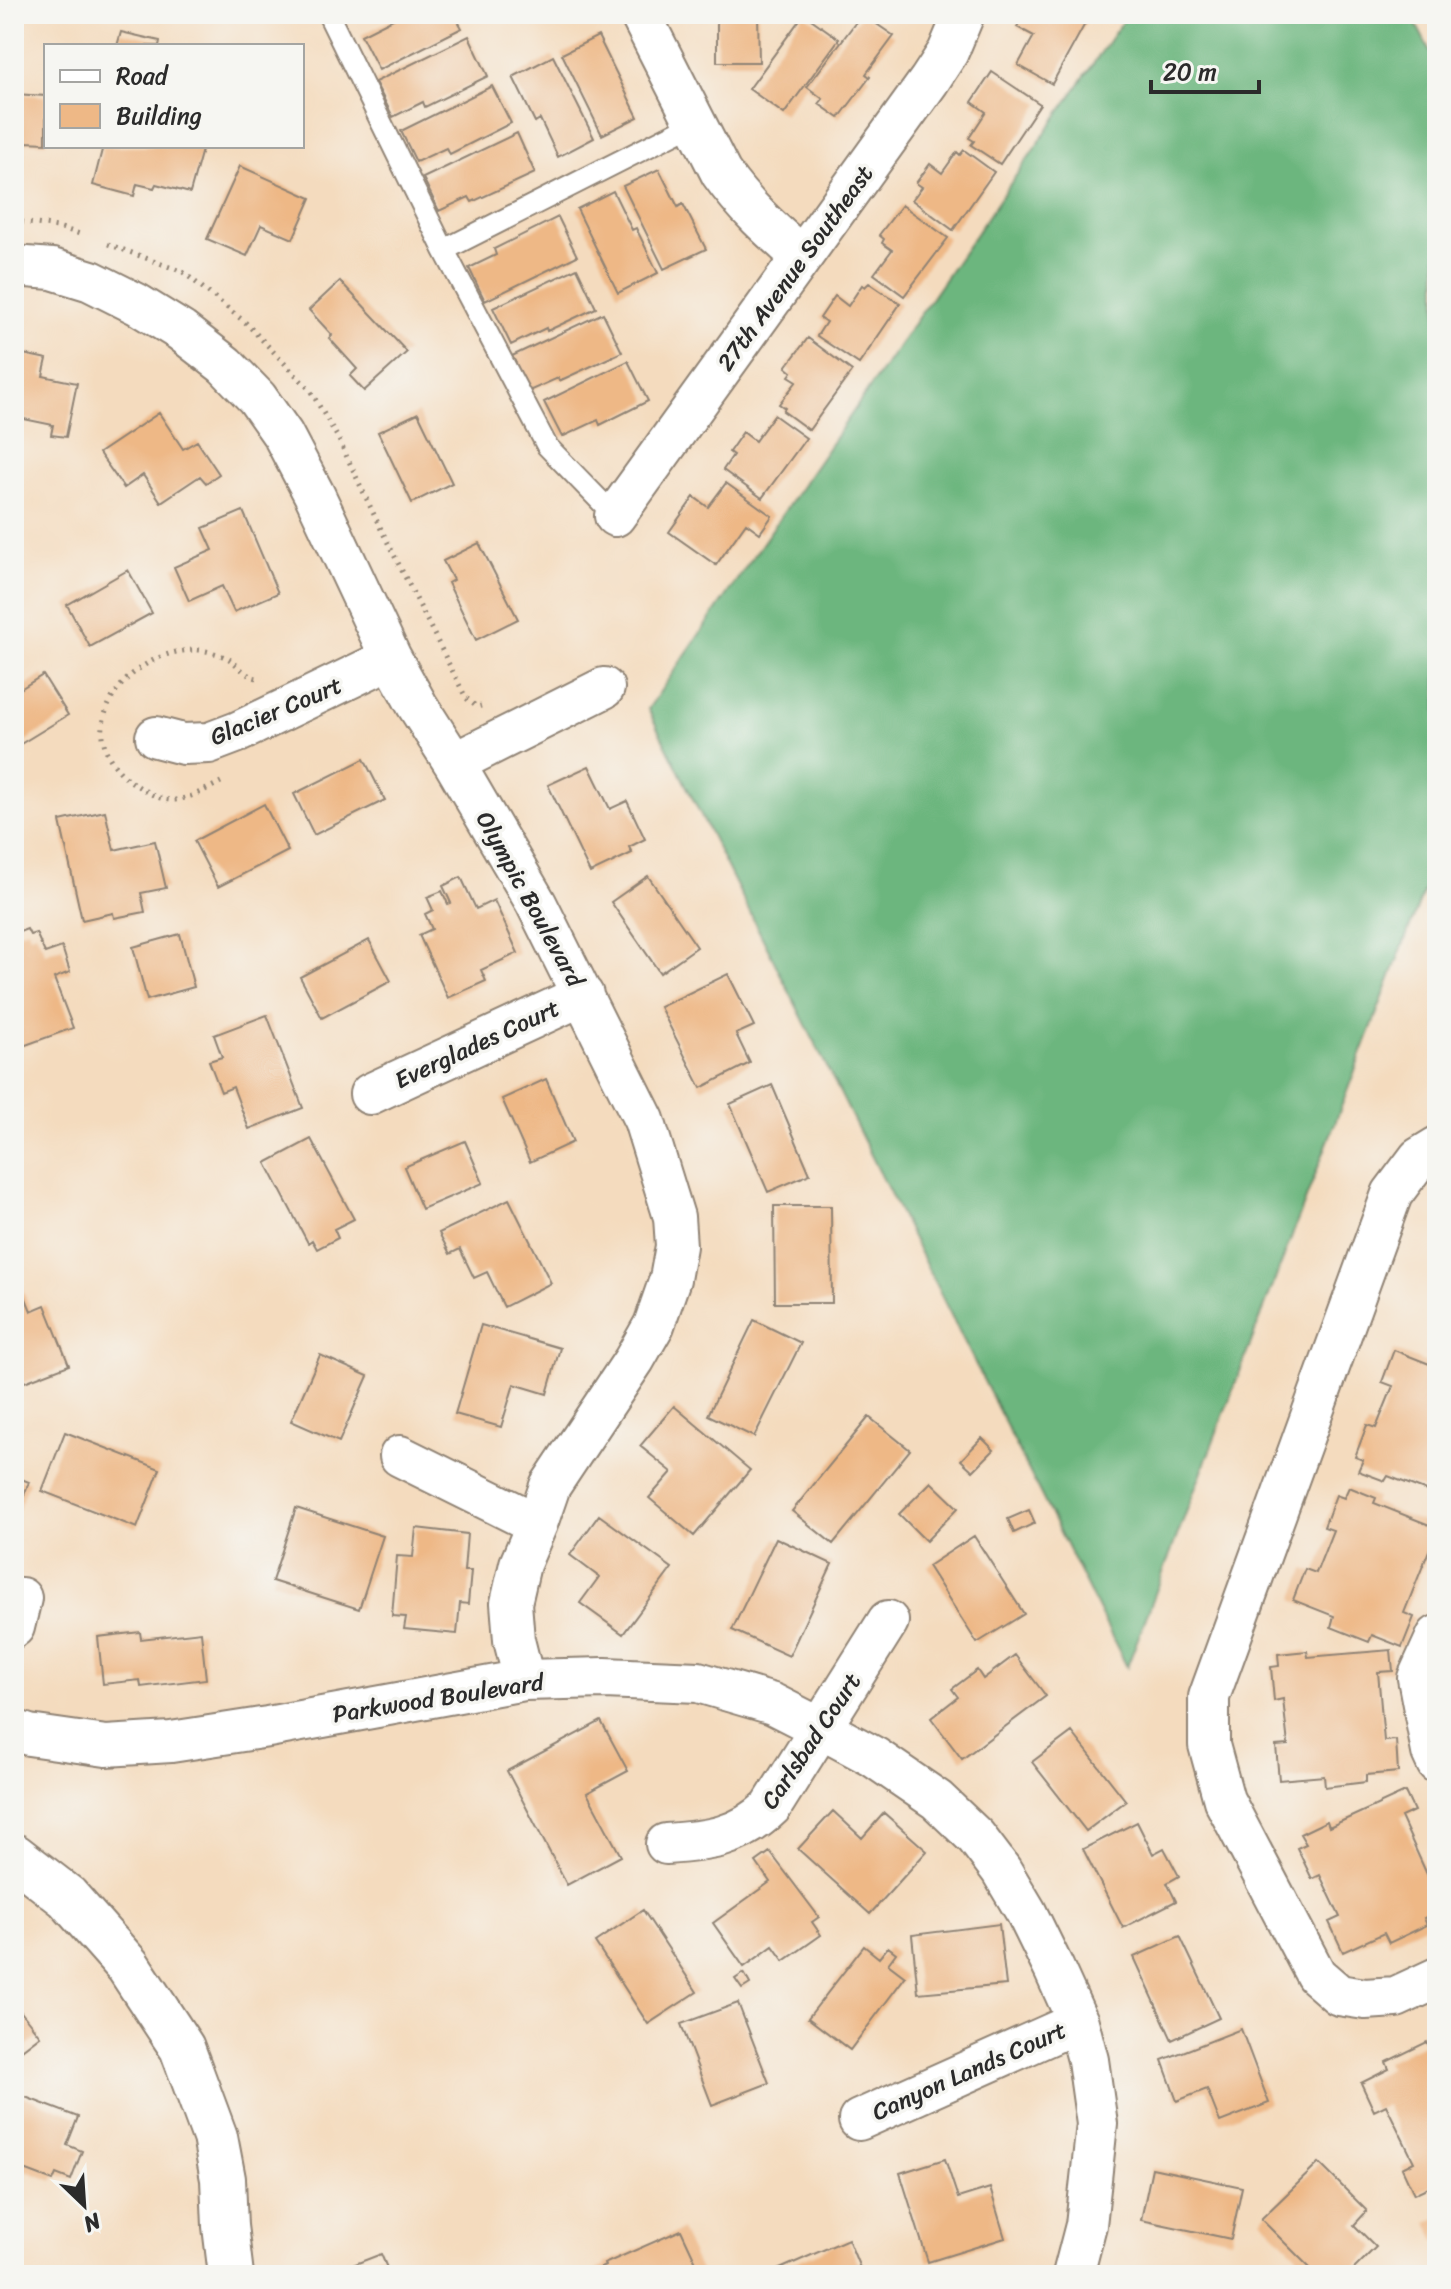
<svg xmlns="http://www.w3.org/2000/svg" width="1451" height="2289" font-family="Sriracha,sans-serif">
	<rect width="100%" height="100%" fill="#f6f6f2"/>
	<filter id="ink" filterUnits="userSpaceOnUse"><feTurbulence type="fractalNoise" baseFrequency=".0125" numOctaves="2"/><feDisplacementMap in="SourceGraphic" scale="16" xChannelSelector="R" yChannelSelector="G"/><feConvolveMatrix kernelMatrix="1 2 1 2 8 2 1 2 1" color-interpolation-filters="sRGB"/></filter>
	<filter id="wash" filterUnits="userSpaceOnUse"><feTurbulence type="fractalNoise" baseFrequency=".006" numOctaves="4" result="noise"/><feDisplacementMap in="SourceGraphic" scale="32" xChannelSelector="R" yChannelSelector="G"/><feGaussianBlur stdDeviation="1.8" result="paint"/><feColorMatrix in="noise" values="0 0 0 0 0 0 0 0 0 0 0 0 0 0 0 0 0 1.4 0 .05"/><feComposite in="paint" operator="in"/></filter>
	<g filter="url(#wash)">
		<rect width="100%" height="100%" fill="#f4dbbe"/>
		<path fill="#6cb67e" stroke="#4c7054" stroke-width="2" d="M1122 14H1411L1437 65V856L1127 1667 648 709 1122 22Z"/>
		<g id="blocks">
			<path fill="#eeb886" d="M396 14H454L462 28 379 70 361 35 397 17Z
				M717 14H758L759 62H717Z
				M804 14 839 39 784 114 749 89Z
				M862 14 894 36 866 74 870 77 839 118 819 104 823 99 807 87Z
				M1024 14H1071L1086 22 1052 84 1018 65 1034 36 1017 27Z
				M121 32 160 41 159 46H117Z
				M469 36 488 76 425 107 423 102 393 117 375 82Z
				M598 36 638 117 602 135 562 54Z
				M553 56 594 138 558 157 540 119 535 122 513 77Z
				M992 72 1040 104 1000 164 971 145 974 141 969 138 986 112 972 102Z
				M492 86 511 123 450 154 446 148 416 162 401 131Z
				M14 94 46 96V143L25 142 23 176H14Z
				M517 133 535 173 472 202 469 197 439 211 423 178Z
				M103 146 108 147 203 146 190 193 156 184 154 188 137 184 134 196 93 185Z
				M964 150 994 172 953 230 912 200 922 187 916 183 930 164 942 173 957 152 960 155Z
				M240 166 311 198 293 239 261 225 247 256 207 239Z
				M659 169 678 207 683 204 706 249 664 269 623 186Z
				M613 191 632 230 636 228 658 273 618 293 577 209Z
				M902 205 948 238 904 296 874 274 892 250 882 243 884 239 879 235Z
				M558 217 577 256 485 301 469 268 496 255 494 249Z
				M577 268 596 308 547 331 546 328 511 345 493 308Z
				M340 281 407 352 364 391 350 376 357 369 329 338 332 335 309 310Z
				M869 283 900 304 859 364 817 336 826 322 820 318 835 296 848 306 862 285 865 287Z
				M603 313 622 352 559 381 558 378 529 391 512 356Z
				M808 338 852 371 809 430 783 411 785 408 779 404 797 381 789 376 792 372 786 367Z
				M14 352 47 359 43 376 77 383 66 437 51 435 53 425 14 417Z
				M628 361 648 401 600 425 598 420 562 437 544 402Z
				M159 413 183 449 197 441 219 474 206 483 200 476 161 502 143 475 124 488 99 453Z
				M418 413 452 483 412 503 378 432Z
				M774 415 806 438 762 498 723 470 733 455 729 452 743 432 755 441Z
				M726 483 772 516 760 533 746 523 716 565 669 532 694 497 708 507Z
				M243 511 278 593 234 612 222 586 189 601 174 567 213 550 203 528Z
				M479 543 518 619 476 640 448 583 453 580 443 561Z
				M128 570 152 613 90 647 67 605Z
				M43 675 68 715 14 748V693Z
				M364 759 385 800 314 835 294 794Z
				M589 766 610 809 627 801 645 839 629 847 632 853 590 873 548 785Z
				M264 804 288 851 218 887 194 841Z
				M105 811 114 850 155 841 166 888 141 893 145 912 114 918 113 913 82 920 60 821Z
				M648 876 697 947 660 973 611 902Z
				M461 877 476 909 494 900 518 953 481 970 486 981 448 998 419 935 432 929 425 914 433 910 427 897 442 891 448 904 451 903 443 886Z
				M27 929 30 935 36 933 45 953 62 947 70 972 54 978 73 1028 23 1046 14 1023V934Z
				M180 934 194 987 147 1000 133 947Z
				M369 940 391 981 322 1018 300 977Z
				M728 974 754 1026 736 1034 750 1063 701 1088 660 1007Z
				M267 1015 303 1108 249 1129 233 1087 221 1092 209 1061 222 1057 214 1035Z
				M546 1079 573 1142 530 1162 502 1099Z
				M772 1085 810 1174 768 1192 730 1104Z
				M311 1139 354 1219 334 1229 338 1238 317 1249 312 1240 308 1243 266 1163Z
				M465 1141 483 1183 422 1209 404 1167Z
				M509 1199 551 1283 504 1307 487 1272 474 1278 460 1249 450 1254 439 1233Z
				M774 1206H831L832 1303H775Z
				M14 1269 31 1311 45 1305 69 1365 14 1386Z
				M754 1320 801 1343 754 1437 708 1415Z
				M481 1325 560 1348 547 1394 514 1384 501 1427 455 1414Z
				M1394 1350 1437 1367V1495L1388 1476 1385 1481 1358 1471 1363 1460 1355 1457 1367 1425 1376 1428 1393 1386 1382 1382Z
				M320 1355 368 1376 339 1442 291 1421Z
				M674 1406 750 1470 694 1536 649 1498 672 1472 640 1446Z
				M869 1417 910 1450 833 1544 792 1511Z
				M65 1432 160 1469 137 1528 42 1491Z
				M982 1438 994 1450 973 1471 961 1460Z
				M14 1476 29 1482 14 1521Z
				M931 1482 958 1508 926 1541 899 1514Z
				M1349 1487 1376 1498 1374 1503 1437 1528V1551L1430 1548 1404 1613 1414 1617 1402 1647 1372 1635 1369 1642 1331 1627 1334 1616 1293 1600 1305 1569 1316 1573 1333 1530 1324 1527 1336 1495 1344 1498Z
				M296 1508 383 1536 359 1609 272 1581Z
				M1029 1510 1035 1523 1014 1533 1008 1519Z
				M599 1515 672 1568 623 1634 580 1603 599 1577 570 1555Z
				M416 1528 467 1534 464 1571H471L468 1604 460 1603 457 1634 404 1629 406 1617 392 1616 397 1556 413 1557Z
				M974 1536 1024 1614 977 1643 928 1566Z
				M776 1538 832 1564 789 1656 732 1630Z
				M140 1632 141 1639 201 1632 206 1679 141 1687 140 1680 103 1684 98 1637Z
				M1391 1650 1393 1671 1378 1672 1384 1741 1396 1740 1398 1772 1366 1775V1782L1325 1787 1324 1776 1279 1780 1276 1746 1288 1745 1283 1699 1274 1701 1271 1667 1279 1666 1278 1654 1307 1651 1308 1657Z
				M1015 1655 1046 1696 962 1759 931 1718 958 1697 952 1689 977 1670 983 1679Z
				M601 1721 628 1771 587 1793 621 1856 567 1885 507 1771Z
				M1072 1732 1126 1801 1086 1831 1032 1762Z
				M1405 1792 1414 1811 1401 1817 1430 1881 1437 1877V1912L1424 1918 1427 1925 1389 1943 1384 1933 1343 1952 1329 1922 1340 1917 1320 1875 1312 1879 1297 1848 1306 1844 1300 1834 1327 1821 1329 1827Z
				M833 1811 862 1838 884 1813 927 1851 870 1914 798 1849Z
				M1137 1822 1153 1854 1164 1848 1179 1876 1167 1883 1176 1901 1123 1928 1083 1849Z
				M770 1852 819 1917 812 1922 821 1935 784 1961 773 1946 744 1967 713 1923 770 1882 756 1862Z
				M643 1910 697 1992 648 2024 595 1942Z
				M999 1924 1006 1985 918 1993 912 1935Z
				M1180 1936 1219 2018 1172 2040 1134 1957Z
				M864 1946 879 1958 888 1947 896 1953 888 1964 905 1977 850 2050 808 2018Z
				M744 1973 750 1984 742 1989 735 1979Z
				M14 2003 40 2036 14 2056Z
				M738 2003 769 2083 712 2105 681 2024Z
				M1241 2029 1269 2103 1220 2122 1207 2089 1177 2101 1162 2060Z
				M1427 2042 1431 2050 1437 2047V2183L1414 2194 1402 2168 1414 2162 1386 2105 1374 2111 1361 2083 1389 2069 1386 2062Z
				M20 2095 78 2117 67 2145 82 2151 71 2180 56 2174 53 2181 14 2166V2111Z
				M945 2159 958 2198 990 2188 1005 2238 928 2262 900 2173Z
				M1319 2163 1367 2211 1354 2225 1376 2247 1348 2275H1317L1261 2219Z
				M1152 2168 1242 2187 1231 2239 1141 2220Z
				M1437 2218V2242L1427 2222Z
				M681 2230 702 2275H586L605 2266 604 2264Z
				M848 2239 860 2268 845 2275H766Z
				M381 2254 390 2275H327Z"/>
		</g>
	</g>
	<g filter="url(#ink)">
		<use href="#blocks" fill-opacity="0" stroke="#908374" stroke-width="2"/>
		<g fill="none" stroke-linecap="round" stroke-linejoin="round">
			<defs>
				<path id="lane" d="M328 14 444 250 547 446 615 516
					M444 250 695 123"/>
				<path id="street" d="M640 14 721 173C744 206 772 231 802 257
					M14 266 52 269 91 281 137 304 181 331 225 365 257 398 283 435 315 496 391 658 417 705 454 763 536 903 644 1120 674 1217 676 1246 670 1279 654 1325 634 1360 550 1486 537 1524 520 1564 511 1603 514 1640 524 1680
					M615 516 929 81 948 52 964 14
					M156 737 183 744 209 743 238 732 391 658
					M454 763 604 688
					M370 1094 583 995
					M1437 1147 1419 1158 1392 1194 1209 1697V1745L1224 1800 1316 1975 1339 1995 1365 1999 1396 1997 1437 1978
					M400 1456 537 1524
					M14 1627 21 1598
					M1437 1636 1418 1678 1432 1752 1437 1763
					M14 1730 29 1735 106 1746 171 1742 268 1727 524 1680 605 1678 698 1682 773 1704 822 1729 874 1757 937 1800 976 1837 1001 1870 1026 1912 1054 1969 1078 2022 1088 2060 1097 2124 1086 2225 1073 2275
					M666 1844C709 1841 739 1838 771 1807L888 1621
					M859 2120 1078 2022"/>
				<path id="secondary" d="M14 1856 67 1897 128 1966 182 2048 215 2137 223 2179 225 2226 231 2275"/>
			</defs>
			<use href="#lane" stroke="#908374" stroke-width="24"/>
			<use href="#street" stroke="#908374" stroke-width="44"/>
			<use href="#secondary" stroke="#908374" stroke-width="48"/>
			<path stroke="#908374" stroke-width="5" stroke-dasharray="2 6" stroke-linecap="butt" d="M14 221 58 227 83 235
				M108 244 183 272 246 323 310 390 338 438 377 521 466 698 477 707 481 706
				M221 782C207 789 191 798 175 800 161 801 148 793 136 785 63 737 123 652 193 650 203 649 220 654 229 659 239 665 246 678 259 678"/>
			<use href="#lane" stroke="#fff" stroke-width="20"/>
			<use href="#street" stroke="#fff" stroke-width="40"/>
			<use href="#secondary" stroke="#fff" stroke-width="44"/>
		</g>
	</g>
	<g text-anchor="middle" stroke-width="7" stroke-linejoin="round" paint-order="stroke">
		<g font-size="24" fill="#2b2b2b" stroke="#f6f6f2">
			<text transform="translate(795 268) rotate(-54)" y="8">27th Avenue Southeast</text>
			<text transform="translate(276 711) rotate(-23)" y="8">Glacier Court</text>
			<text transform="translate(530 899) rotate(61)" y="8">Olympic Boulevard</text>
			<text transform="translate(477 1044) rotate(-25)" y="8">Everglades Court</text>
			<text transform="translate(438 1698) rotate(-9)" y="8">Parkwood Boulevard</text>
			<text transform="translate(811 1741) rotate(-56)" y="8">Carlsbad Court</text>
			<text transform="translate(969 2071) rotate(-24)" y="8">Canyon Lands Court</text>
		</g>
	</g>
	<rect width="1451" height="2289" fill="none" stroke="#f6f6f2" stroke-width="48"/>
	<rect x="44" y="44" width="260" height="104" fill="#f6f6f2" stroke="#a5a5a2" stroke-width="2"/>
	<rect x="60" y="70" width="40" height="12" fill="#ffffff" stroke="#a5a5a2" stroke-width="2"/>
	<text x="116" y="84" font-size="24" fill="#2b2b2b">Road</text>
	<rect x="60" y="104" width="40" height="24" fill="#eeb886" stroke="#a5a5a2" stroke-width="2"/>
	<text x="116" y="124" font-size="24" fill="#2b2b2b">Building</text>
	<g transform="translate(84 2205) rotate(155)" stroke="#f6f6f2" stroke-width="6" paint-order="stroke">
	<path d="M0-6L14 30L0 20L-14 30Z" fill="#2b2b2b"/>
	<text y="-12" font-size="22" font-weight="bold" text-anchor="middle" fill="#2b2b2b">N</text>
	</g>
	<path d="M1151 80v12h108v-12" fill="none" stroke="#2b2b2b" stroke-width="4"/>
	<text x="1163" y="80" font-size="24" fill="#2b2b2b" stroke="#f6f6f2" stroke-width="6" paint-order="stroke">20 m</text>
</svg>
